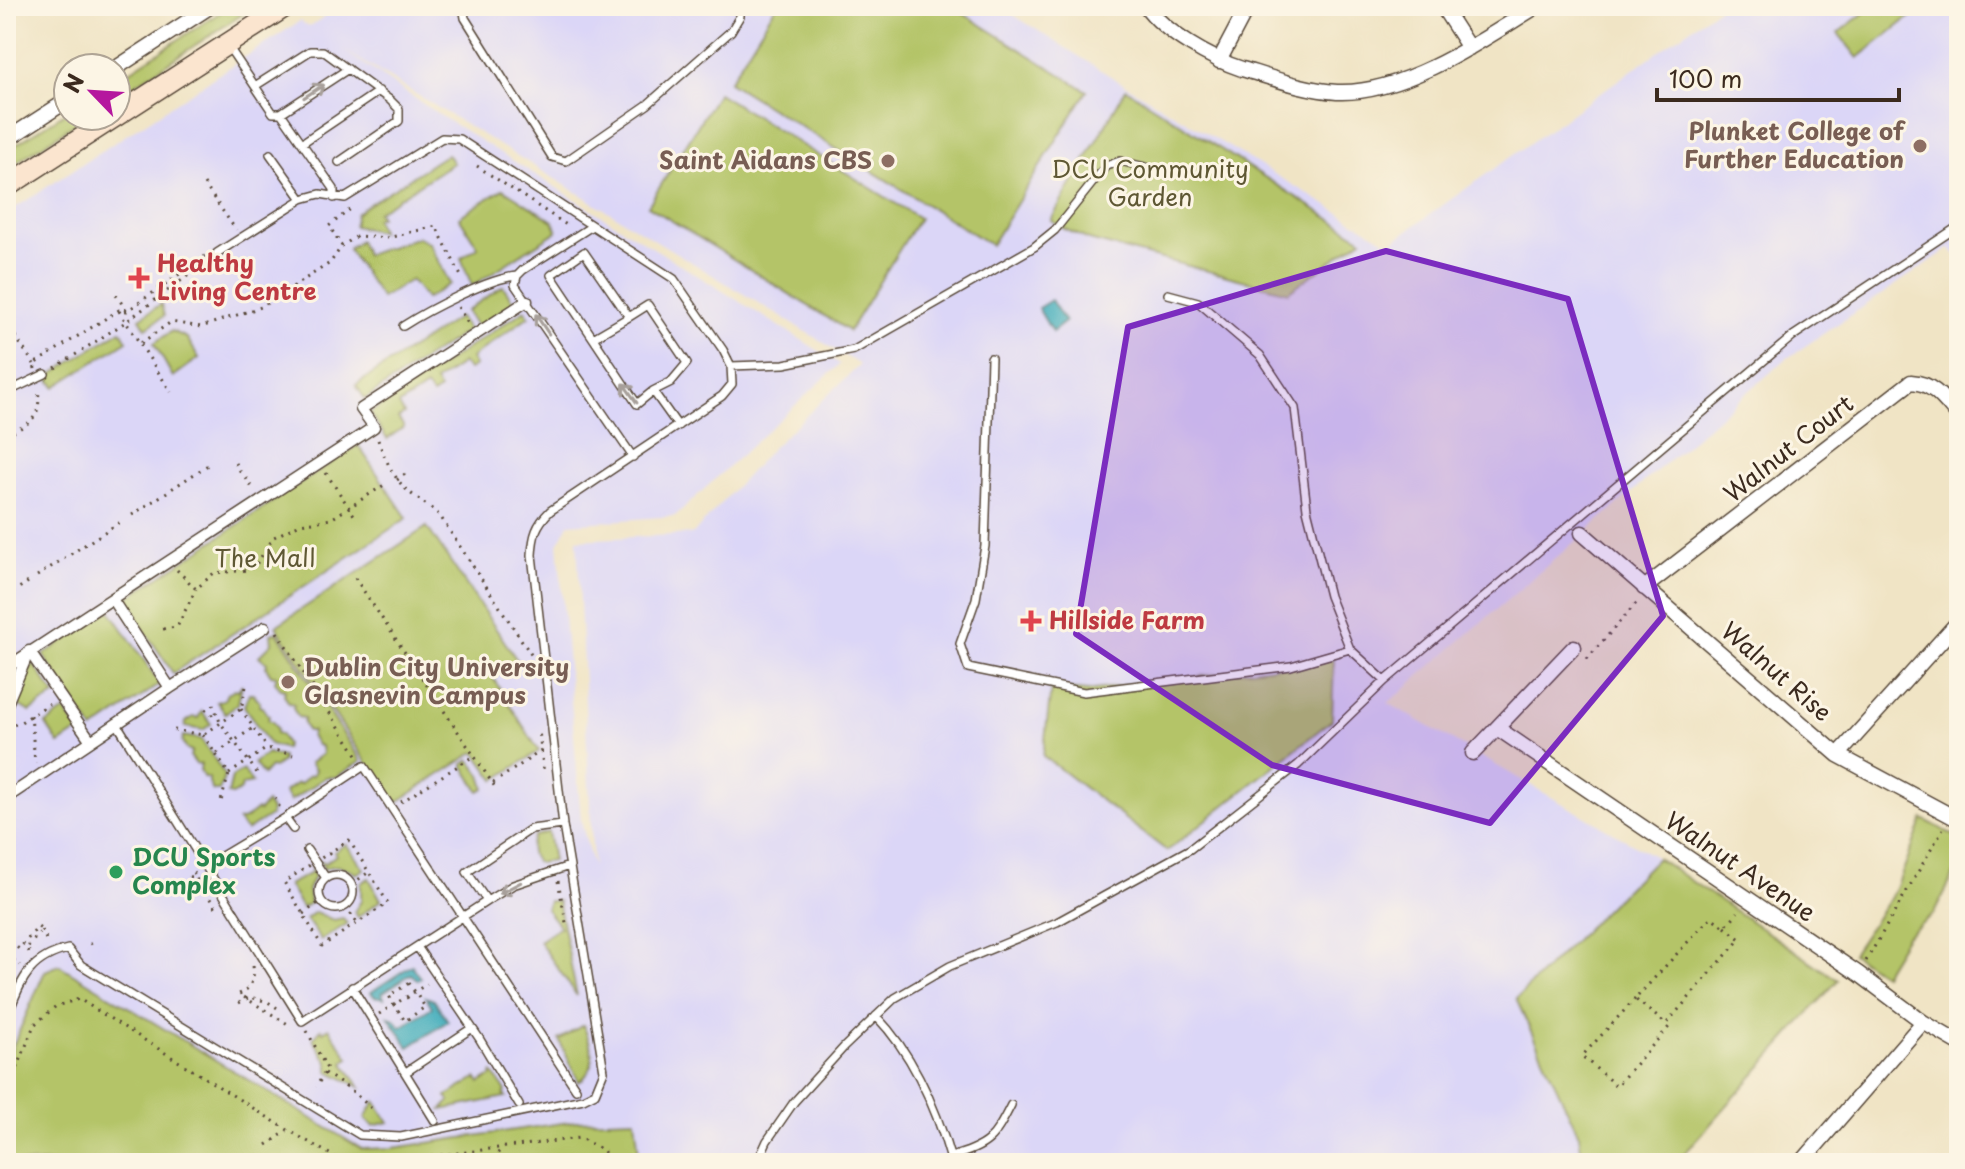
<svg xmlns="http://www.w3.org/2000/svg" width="1965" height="1169" font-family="'Playpen Sans',sans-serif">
	<rect width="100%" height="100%" fill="#fcf5e5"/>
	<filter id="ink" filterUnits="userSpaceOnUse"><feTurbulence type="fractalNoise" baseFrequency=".0125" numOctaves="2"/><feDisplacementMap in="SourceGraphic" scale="16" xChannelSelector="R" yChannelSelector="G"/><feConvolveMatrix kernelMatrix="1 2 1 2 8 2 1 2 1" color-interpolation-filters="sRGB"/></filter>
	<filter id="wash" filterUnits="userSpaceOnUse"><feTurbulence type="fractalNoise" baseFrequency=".006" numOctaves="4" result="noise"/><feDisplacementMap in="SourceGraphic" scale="32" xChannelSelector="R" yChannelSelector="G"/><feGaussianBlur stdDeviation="1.8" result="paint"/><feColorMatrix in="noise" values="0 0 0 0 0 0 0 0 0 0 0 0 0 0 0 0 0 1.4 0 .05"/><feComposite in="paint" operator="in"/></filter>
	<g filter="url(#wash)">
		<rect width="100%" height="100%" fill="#f0e4c5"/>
		<path fill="#dbd6f7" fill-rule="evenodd" d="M340 6H999L1115 79 1390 243 1722 6H1959V257L1950 248 1786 359 1388 703 1657 858 1517 999 1579 1135 1584 1163H641L634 1119 576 1121 393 1148 362 1149 59 965 45 971 6 1062V214L300 21 309 27ZM342 49 860 365 774 446 693 534 577 540 593 867 581 821 558 544 569 524 675 516 840 364 441 116Z"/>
		<path fill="#b4c467" stroke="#787742" stroke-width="2" d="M230 6H255L116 97V80Z
			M776 6H951L1087 91 991 245 729 82Z
			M1873 6H1903L1911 16 1858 58 1838 33Z
			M1126 89 1362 239 1288 292 1089 240 1060 227 1051 220Z
			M718 93 919 218 849 331 648 206Z
			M68 111V116H87L6 169V151Z
			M447 154 453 163 377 212 380 217 375 219 381 232 354 226 356 214 363 208Z
			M503 189 553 221 557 231 472 286 461 258 478 247 459 217Z
			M418 237 429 243 450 284 426 299 411 280 381 298 348 249 359 241 366 255Z
			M503 286 514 302 477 327 466 311Z
			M161 304 164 316 146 328 140 318Z
			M525 310 529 316 471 358 475 366 468 370 463 363 435 382 440 390 432 395 426 387 399 405 404 414 398 418 404 427 387 439 370 413Z
			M459 317 468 330 365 399 356 385Z
			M121 330 127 341 55 387 48 377Z
			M172 331 187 338 199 358 173 377 154 343Z
			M358 445 407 518 173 673 124 600Z
			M427 527 517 660 493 678 539 751 495 780 475 752 394 804 276 626Z
			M110 610 160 684 93 730 43 655Z
			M277 632 361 761 336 777H326L290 801 284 792 297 783 300 784 308 776 313 775 315 770 310 763 322 754 321 746 317 745 311 736 312 731H307L303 723 304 718 298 717 293 708 294 704 289 703 284 695 285 690 280 689 275 681 277 676 271 675 266 667 267 663 259 656 272 643 271 634Z
			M1334 659 1332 720 1167 851 1043 756 1051 688 1087 691Z
			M33 663 55 695 30 712 15 703Z
			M242 684 238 704 225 713 217 702 225 699 226 695 234 689 238 690Z
			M249 693H253L260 702 259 706 263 708 269 716 268 720 272 721 277 729 276 733 280 734 286 744 285 749 269 744 244 706Z
			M65 711 79 731 59 744 46 724Z
			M202 711 211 724 203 730 185 727 186 722 193 717 198 718Z
			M183 736 201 739 225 775 219 791H213L209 783V778L204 777 200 770 201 764H196L190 756 192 751 187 749 182 742Z
			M267 753 282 757V762L274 768 270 767 263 775 254 763Z
			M470 760 481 775 485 788 479 791 463 765Z
			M243 770 252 783 242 785 241 790 232 795 228 794 232 777Z
			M266 803 271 810 270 816 246 831 238 821 245 819 256 810 259 811Z
			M1923 819 1959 838V865L1934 913 1906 936 1883 974 1852 954 1896 889Z
			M548 832 553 861 538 863C529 856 529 846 534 836Z
			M346 844 364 869 356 874C346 866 336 863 324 869L320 862 322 861 325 863 336 855 334 852Z
			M1657 858 1838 980 1676 1163H1583L1579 1135 1516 999Z
			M311 868 315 874 308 890 310 903 302 908 288 885 311 873Z
			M369 878 381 900 358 917 354 912 361 901V883Z
			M549 901H558L577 996 539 941 560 927 546 909Z
			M315 912 333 920 343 918 347 924 321 940 306 919Z
			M59 965 362 1149 393 1148 576 1121 635 1119 640 1163H6V1062L45 971Z
			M583 1025C592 1045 599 1068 579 1082L559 1040Z
			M329 1028 349 1058 343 1062 360 1087 328 1071V1062L313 1039 321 1029 323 1032Z
			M492 1072 506 1091 504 1095 506 1097 442 1110 450 1101 447 1096 476 1078 480 1083 493 1075Z
			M375 1101 389 1122 373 1126 365 1118Z"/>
		<path fill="#3dabbb" stroke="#3c6a6c" stroke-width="2" d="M1051 300 1065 322 1052 332 1038 308Z
			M412 965 421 978 418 980 411 974 382 993 384 998 374 996 371 992Z
			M426 997 434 1000 448 1021 409 1047 389 1017 395 1019 401 1027 432 1007Z"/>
	</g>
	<g filter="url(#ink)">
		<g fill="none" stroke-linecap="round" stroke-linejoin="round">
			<defs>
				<path id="service" d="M463 6 465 18 552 157 566 161 647 105 731 31 740 16V6
					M228 46 273 113H281L334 189V198
					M255 86 310 51H323L390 100 399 109V121L339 162
					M281 113 348 69
					M302 143 379 91
					M592 226 523 270 517 276 515 285 633 457
					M217 253 302 199
					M1168 294 1198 302 1260 355 1295 408 1307 509 1329 596 1350 649
					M403 326C428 310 489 278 517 276
					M593 338 629 317
					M6 357 7 393
					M991 358 985 546 976 599 960 644 968 668 1084 692 1291 666 1350 649 1385 681 1793 336 1959 226
					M731 366 784 364 854 350 1034 247 1055 230 1106 166 1120 161 1167 172
					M653 391 671 382 687 363 648 305 629 317 584 252 551 275 637 404 653 391 678 426
					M7 392 45 374
					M117 724 302 1021 487 901
					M285 818 293 829
					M563 825 531 829 467 872 487 901 513 885 569 866
					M307 850 326 878
					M205 866 285 818 364 766 576 1089
					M319 892a17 17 0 1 1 34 0a17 17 0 1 1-34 0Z
					M418 948 479 1038 519 1105
					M352 987 435 1121
					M876 1016C915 1056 937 1110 952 1163
					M6 1019C21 983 26 959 68 949L81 965 360 1135 401 1137 583 1099 595 1093 604 1071 563 825 532 555C533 535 536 525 550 511L722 396 732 384 731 366 723 350 674 279 459 139 442 138 345 198 320 194 302 199 270 154
					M406 1072 472 1028
					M950 1157C988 1147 994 1139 1011 1105
					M757 1163 767 1141 794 1102 844 1047 895 998 950 966 1057 922 1190 849 1298 765 1385 681"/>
				<path id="pedestrian" d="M29 651 91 741
					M6 668 374 427 361 409 527 301
					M170 688 265 627
					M6 706 29 651
					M6 798 170 688 112 599"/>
				<path id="minor" d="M1146 6C1165 33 1211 59 1242 69 1273 78 1305 90 1337 92 1403 95 1483 40 1537 6
					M1442 6 1469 48
					M1219 61 1248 6
					M116 68 211 6
					M6 140 68 100
					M1582 533 1838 755 1959 820
					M1644 588 1911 382C1934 383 1945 401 1959 417
					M1497 728 1859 974 1923 1022 1959 1043
					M1473 753 1574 647
					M1838 755 1959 621
					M1801 1163 1923 1022"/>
				<path id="secondary" d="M6 187 286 6"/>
			</defs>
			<use href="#service" stroke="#564637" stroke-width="10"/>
			<use href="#pedestrian" stroke="#564637" stroke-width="13"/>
			<use href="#minor" stroke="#564637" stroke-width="17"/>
			<use href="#secondary" stroke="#564637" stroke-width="23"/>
			<path stroke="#564637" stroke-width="3" stroke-dasharray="2 6" stroke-linecap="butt" d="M477 166 568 226
				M204 184 236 230
				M342 246 329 226 352 208
				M116 295 127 311
				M6 299 9 298
				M458 307 469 325
				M119 311 171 392
				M6 323 34 364
				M141 343 171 322 201 327 261 307 330 263 342 246 357 236 388 238 436 226 463 280
				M55 368 127 321 209 260
				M35 369 34 364 119 310 127 311 205 256
				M6 436C31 422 42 419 38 388
				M378 440C385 458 393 478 408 491 418 500 430 506 440 516L532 656
				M235 463 242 474
				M326 473 356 518
				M246 478 254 491
				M397 480 409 471
				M132 515 211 463
				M177 570 196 589 214 573 249 570 257 563 274 537 300 524 331 519 384 485
				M37 576 123 520
				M355 578 495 787
				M6 596 30 581
				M163 629 177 627 196 589
				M277 632 358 756
				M1587 659 1639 600
				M213 704 220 722 260 777
				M205 709 217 719
				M241 709 267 748
				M31 715 35 763
				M6 725 18 724 49 704
				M174 730 203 735 241 709 247 682
				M203 735 229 774 221 801
				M541 751 544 774
				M217 753 253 728
				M229 774 267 748 293 755
				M493 783 541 751 539 729
				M275 798 280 808
				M401 802 472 757
				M349 840 388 903 322 946 284 882Z
				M195 873 193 874 217 909
				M558 881 567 928
				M184 883 193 874
				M352 884 369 872
				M346 907 357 923
				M303 914 321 901
				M1725 927 1740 939 1666 1024 1635 999 1711 917 1725 927 1738 912
				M42 930 48 944
				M90 944 92 943
				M7 955 14 945 19 949 38 927 42 930 26 949 31 953
				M7 955 20 965
				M1866 961 1943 829
				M253 966C255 979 251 989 239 994L291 1026
				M409 983 425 1007 405 1021 389 996Z
				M407 997 411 1004
				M1635 999 1582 1056 1616 1086 1669 1027 1666 1024
				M239 1003 250 997 268 1002 282 1011
				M379 1014 427 984
				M307 1031 327 1069 316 1087
				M325 1073 352 1091 371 1108
				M6 1098 34 1025 56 1006 79 999 288 1130 345 1163
				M267 1145 287 1131
				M56 1163 77 1158
				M377 1163 580 1138 603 1150 612 1163
				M485 1163 504 1148"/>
			<use href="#service" stroke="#fff" stroke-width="7"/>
			<use href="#pedestrian" stroke="#fff" stroke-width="10"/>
			<use href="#minor" stroke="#fff" stroke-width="14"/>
			<use href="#secondary" stroke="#fbe5cf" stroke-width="20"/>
		</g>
		<defs><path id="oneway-shaft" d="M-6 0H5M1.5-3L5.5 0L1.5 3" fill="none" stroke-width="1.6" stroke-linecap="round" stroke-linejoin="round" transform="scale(2)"/></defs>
		<g stroke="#a79f9a">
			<use href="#oneway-shaft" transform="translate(314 91) rotate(-33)"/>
			<use href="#oneway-shaft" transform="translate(542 324) rotate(-124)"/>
			<use href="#oneway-shaft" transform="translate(630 393) rotate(-125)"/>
			<use href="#oneway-shaft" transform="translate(510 888) rotate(152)"/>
		</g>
	</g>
	<path fill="#7b2cbf" fill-opacity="0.2" stroke="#7b2cbf" stroke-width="6" stroke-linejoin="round" d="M1386 251 1568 299 1663 616 1490 823 1272 765 1076 634 1128 327Z"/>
	<g fill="#8d6e63" stroke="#fcf5e5" stroke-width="3">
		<circle cx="1920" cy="146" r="8"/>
		<circle cx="888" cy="161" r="8"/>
		<circle cx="288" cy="682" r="8"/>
	</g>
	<g fill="#e0444e" stroke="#fcf5e5" stroke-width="3">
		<path d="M135 266h8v8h8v8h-8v8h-8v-8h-8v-8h8z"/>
		<path d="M1027 609h8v8h8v8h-8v8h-8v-8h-8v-8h8z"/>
	</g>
	<circle fill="#2e9e5b" stroke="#fcf5e5" stroke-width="3" cx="116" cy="872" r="8"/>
	<g text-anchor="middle" stroke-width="6" stroke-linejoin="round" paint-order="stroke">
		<g font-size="24" font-weight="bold" fill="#785e54" stroke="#fcf5e5" text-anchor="end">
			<text x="1904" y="140">Plunket College of<tspan x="1904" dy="28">Further Education</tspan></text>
			<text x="872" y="169">Saint Aidans CBS</text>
			<text x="304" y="676" text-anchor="start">Dublin City University<tspan x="304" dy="28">Glasnevin Campus</tspan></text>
		</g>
		<g font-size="24" fill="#5f5834" stroke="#fcf5e5">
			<text x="1150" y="178">DCU Community<tspan x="1150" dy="28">Garden</tspan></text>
			<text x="265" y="567">The Mall</text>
		</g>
		<g font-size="24" font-weight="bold" fill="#be3a42" stroke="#fcf5e5" text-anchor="start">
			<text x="157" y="272">Healthy<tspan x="157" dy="28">Living Centre</tspan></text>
			<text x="1049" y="629">Hillside Farm</text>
		</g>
		<g font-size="24" fill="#3b2a1e" stroke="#fcf5e5">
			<text transform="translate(1789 449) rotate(-38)" y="8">Walnut Court</text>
			<text transform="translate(1776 672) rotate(41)" y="8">Walnut Rise</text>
			<text transform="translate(1740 867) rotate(34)" y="8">Walnut Avenue</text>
		</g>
		<g font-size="24" font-weight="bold" fill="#27864d" stroke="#fcf5e5" text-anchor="start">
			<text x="132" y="866">DCU Sports<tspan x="132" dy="28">Complex</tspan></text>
		</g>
	</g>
	<rect width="1965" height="1169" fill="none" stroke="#fcf5e5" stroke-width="32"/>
	<g transform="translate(92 92) rotate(295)"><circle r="38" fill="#fcf5e5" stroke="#afa495" stroke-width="2"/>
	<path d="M0-6L14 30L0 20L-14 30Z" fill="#b5179e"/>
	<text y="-12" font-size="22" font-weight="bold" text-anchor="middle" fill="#3b2a1e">N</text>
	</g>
	<path d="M1657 88v12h242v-12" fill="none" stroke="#3b2a1e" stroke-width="4"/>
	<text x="1669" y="88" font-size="24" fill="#3b2a1e" stroke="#fcf5e5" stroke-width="6" paint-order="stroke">100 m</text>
</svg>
